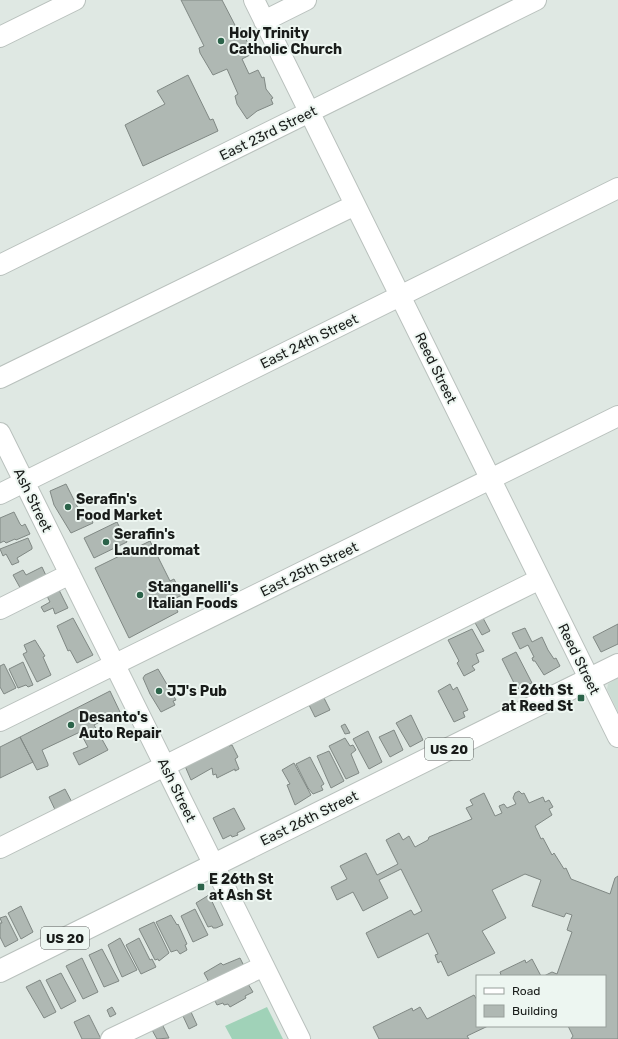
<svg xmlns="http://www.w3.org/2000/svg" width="618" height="1039" font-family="Rubik,sans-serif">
	<rect width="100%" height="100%" fill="#dfe8e3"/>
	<path fill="#ccddd4" d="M618 678V712L607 689 608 684Z"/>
	<path fill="#a0d2b8" d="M267 1007 283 1039H232L225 1026Z"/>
	<path fill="#afb8b3" stroke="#808884" d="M181 0H222L237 29 240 27 242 33 254 53 242 59 249 74 258 70 262 78 264 77 266 89 273 98 271 99 273 104 257 111 247 119 237 104 235 96 238 94 227 69 213 75 200 53 199 48 204 46Z
		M188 75 210 120 213 119 218 131 143 166 125 125 165 104 157 91Z
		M66 484 79 510 81 509 84 517 89 514 93 523 71 533 54 505 50 491Z
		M14 512 20 524 22 526 25 524 30 534 16 540 15 539 6 543 4 541 0 543V518Z
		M117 522 127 542 94 558 84 538Z
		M28 538 32 547V549L17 558 19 562 12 565 6 554 3 556 0 549Z
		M150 541 170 581 174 579 182 595 172 600 178 612 129 638 95 568Z
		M42 567 49 582 23 593 13 575 23 570 26 575Z
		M57 586 68 608 55 614 53 608 44 612 41 607 50 602 45 592Z
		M73 618 93 655 77 663 70 650 68 651 57 626Z
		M483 618 490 631 482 635 474 621Z
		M618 624V644L601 652 593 637Z
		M525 628 532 642 542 637 548 650 554 659 556 658 560 666 544 675 535 661H533L532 658 534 657 528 645 520 649 512 633Z
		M472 629 484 651 476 654 479 662 472 666 475 670 464 676 457 663 459 661 448 640Z
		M35 640 45 656 43 657 51 675 37 682 23 654 27 652 24 645Z
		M516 652 532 683 517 689 502 659Z
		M23 662 33 685 28 687 26 685 18 688 9 669Z
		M4 664 16 688 4 694 0 687V666Z
		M158 669 176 700 173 701 175 705 161 712 150 694 143 678 145 675Z
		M450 684 453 690 457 687 468 710 463 712 465 717 454 722 438 691Z
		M110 691 120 712 94 725 108 750 79 765 73 753 88 747 80 732 42 750 48 764V766L37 770 20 737Z
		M323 696 330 710 315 717 308 703Z
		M411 715 423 740 410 747 396 723Z
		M345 724 350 733 345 734 341 726Z
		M394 730 403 750 390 757 379 737Z
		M368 731 382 762 369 769 353 739Z
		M20 737 33 762 0 778V747Z
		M345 738 350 746 353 745 356 750 351 754 359 773 346 779 329 746Z
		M228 744 229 746 232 745 238 757 235 759 239 769 235 771V769L217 778 216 774 213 775 212 768 191 780 185 766Z
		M329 751 344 781 331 788 317 756Z
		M310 757 324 784 321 786 323 790 313 794 308 788 296 764Z
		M294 763 311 795 295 805 287 785 290 784 282 770Z
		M65 789 75 808 58 816 49 797Z
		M519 791 522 794 524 793 529 803 543 797 545 802 549 800 553 807 549 809 552 815 535 826 541 839 543 838 552 855 554 853 564 869 566 868 571 879 610 894 615 878 618 876V1039H571L573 1036 568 1026H605V976H544L552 972 557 974 572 932 567 930 572 915 566 913 564 917 532 906 541 880 525 874 492 890 506 918 482 931 495 953 448 976 441 961 438 963 435 955 438 954 428 933 378 958 366 933 411 910 414 915 422 911 401 869 379 880 388 898 363 911 353 892 337 900 331 887 347 879 340 866 366 853 377 875 398 864 386 840 399 833 403 840 409 836 415 847 428 840 429 837 472 819 466 808 473 805 470 800 484 793 495 816 502 813 499 806 504 804 507 808 516 804 513 798 515 793Z
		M234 808 245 829 237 833 238 835 232 837 231 835 223 839 213 818Z
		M209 895 223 925 216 928H213L212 926 208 927 196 903Z
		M21 906 33 932 21 939 8 913Z
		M195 909 208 935 193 942 181 916Z
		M171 915 177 925 178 924 187 944 185 945 187 950 180 954 177 950 171 952 156 922Z
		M6 916 18 940 5 947 0 937V923H2L0 918Z
		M154 922 169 953 159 961 158 959 155 960 139 929Z
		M120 938 137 970 122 977 108 945Z
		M139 938 150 960 152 959 156 967 141 974 126 945Z
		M102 949 119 981 104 987 89 955Z
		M82 958 98 992 83 999 66 966Z
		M240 958 246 970 211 986 204 973 221 963 223 965Z
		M532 959 541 976H499L501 975 500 972 525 960 526 963Z
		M61 973 76 1001 61 1009 46 980Z
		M245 979 253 992 245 996 246 998 230 1007 228 1004 224 1005 223 1003 217 1005 213 997Z
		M40 980 56 1012 44 1018 26 987Z
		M474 995 477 1000V1026H488L467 1036 469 1039H379L373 1027 412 1008 413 1011 420 1007 427 1019Z
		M112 1007 116 1014 110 1017 107 1010Z
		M191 1012 197 1025 189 1029 183 1016Z
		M89 1015 101 1039H82L74 1022Z
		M162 1024 169 1038 157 1039 152 1030Z"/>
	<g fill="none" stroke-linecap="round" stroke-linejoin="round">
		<defs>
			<path id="minor" d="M254 0 618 737
				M264 21 306 0
				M0 37 75 0
				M0 265 536 0
				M0 378 355 205
				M0 433 300 1039
				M0 494 618 188
				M0 609 70 574
				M0 721 618 416
				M0 848 540 579
				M111 1039 264 966"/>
			<path id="major" d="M0 971 618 665"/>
		</defs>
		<use href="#minor" stroke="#b9c1bd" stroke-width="22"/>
		<use href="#major" stroke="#b9c1bd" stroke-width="24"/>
		<use href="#minor" stroke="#fff" stroke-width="20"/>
		<use href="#major" stroke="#fff" stroke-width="22"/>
	</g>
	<g fill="#2c634a" stroke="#edf6f1" stroke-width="1.5">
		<circle cx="221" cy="41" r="4"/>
		<circle cx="68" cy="507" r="4"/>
		<circle cx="106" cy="542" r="4"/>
		<circle cx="140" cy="595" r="4"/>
		<circle cx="159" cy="691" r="4"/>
		<rect x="577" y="694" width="8" height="8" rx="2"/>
		<circle cx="71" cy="725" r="4"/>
		<rect x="197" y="883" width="8" height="8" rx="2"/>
	</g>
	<g text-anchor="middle" stroke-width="4" stroke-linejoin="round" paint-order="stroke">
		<g fill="#edf6f1" stroke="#595d5a" stroke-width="1">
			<rect x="425" y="738" width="48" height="22" rx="3"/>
			<rect x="41" y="927" width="48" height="22" rx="3"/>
		</g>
		<g font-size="13" font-weight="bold" fill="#191c1a">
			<text x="449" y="754">US 20</text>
			<text x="65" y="943">US 20</text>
		</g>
		<g font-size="14" font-weight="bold" fill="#191c1a" stroke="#edf6f1" text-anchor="start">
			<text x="229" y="38">Holy Trinity<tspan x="229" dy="16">Catholic Church</tspan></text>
			<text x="76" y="504">Serafin's<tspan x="76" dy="16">Food Market</tspan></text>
			<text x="114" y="539">Serafin's<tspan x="114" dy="16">Laundromat</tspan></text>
			<text x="148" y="592">Stanganelli's<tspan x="148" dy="16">Italian Foods</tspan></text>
			<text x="573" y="695" text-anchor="end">E 26th St<tspan x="573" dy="16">at Reed St</tspan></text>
			<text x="167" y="696">JJ's Pub</text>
			<text x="79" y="722">Desanto's<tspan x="79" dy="16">Auto Repair</tspan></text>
			<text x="209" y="884">E 26th St<tspan x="209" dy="16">at Ash St</tspan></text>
		</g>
		<g font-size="14" fill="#191c1a" stroke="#edf6f1">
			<text transform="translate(268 133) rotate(-26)" y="5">East 23rd Street</text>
			<text transform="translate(309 341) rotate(-26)" y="5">East 24th Street</text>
			<text transform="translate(436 368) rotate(64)" y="5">Reed Street</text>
			<text transform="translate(33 500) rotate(64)" y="5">Ash Street</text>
			<text transform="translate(309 569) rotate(-26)" y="5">East 25th Street</text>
			<text transform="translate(579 659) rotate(64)" y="5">Reed Street</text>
			<text transform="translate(177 790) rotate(64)" y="5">Ash Street</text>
			<text transform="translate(309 818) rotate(-26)" y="5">East 26th Street</text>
		</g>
	</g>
	<rect x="476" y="975" width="130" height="52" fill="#edf6f1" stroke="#989f9b"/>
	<rect x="484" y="988" width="20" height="6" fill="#ffffff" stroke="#989f9b"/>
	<text x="512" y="995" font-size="12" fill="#191c1a">Road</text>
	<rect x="484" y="1005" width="20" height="12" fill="#afb8b3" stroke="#989f9b"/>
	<text x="512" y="1015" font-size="12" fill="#191c1a">Building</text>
</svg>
